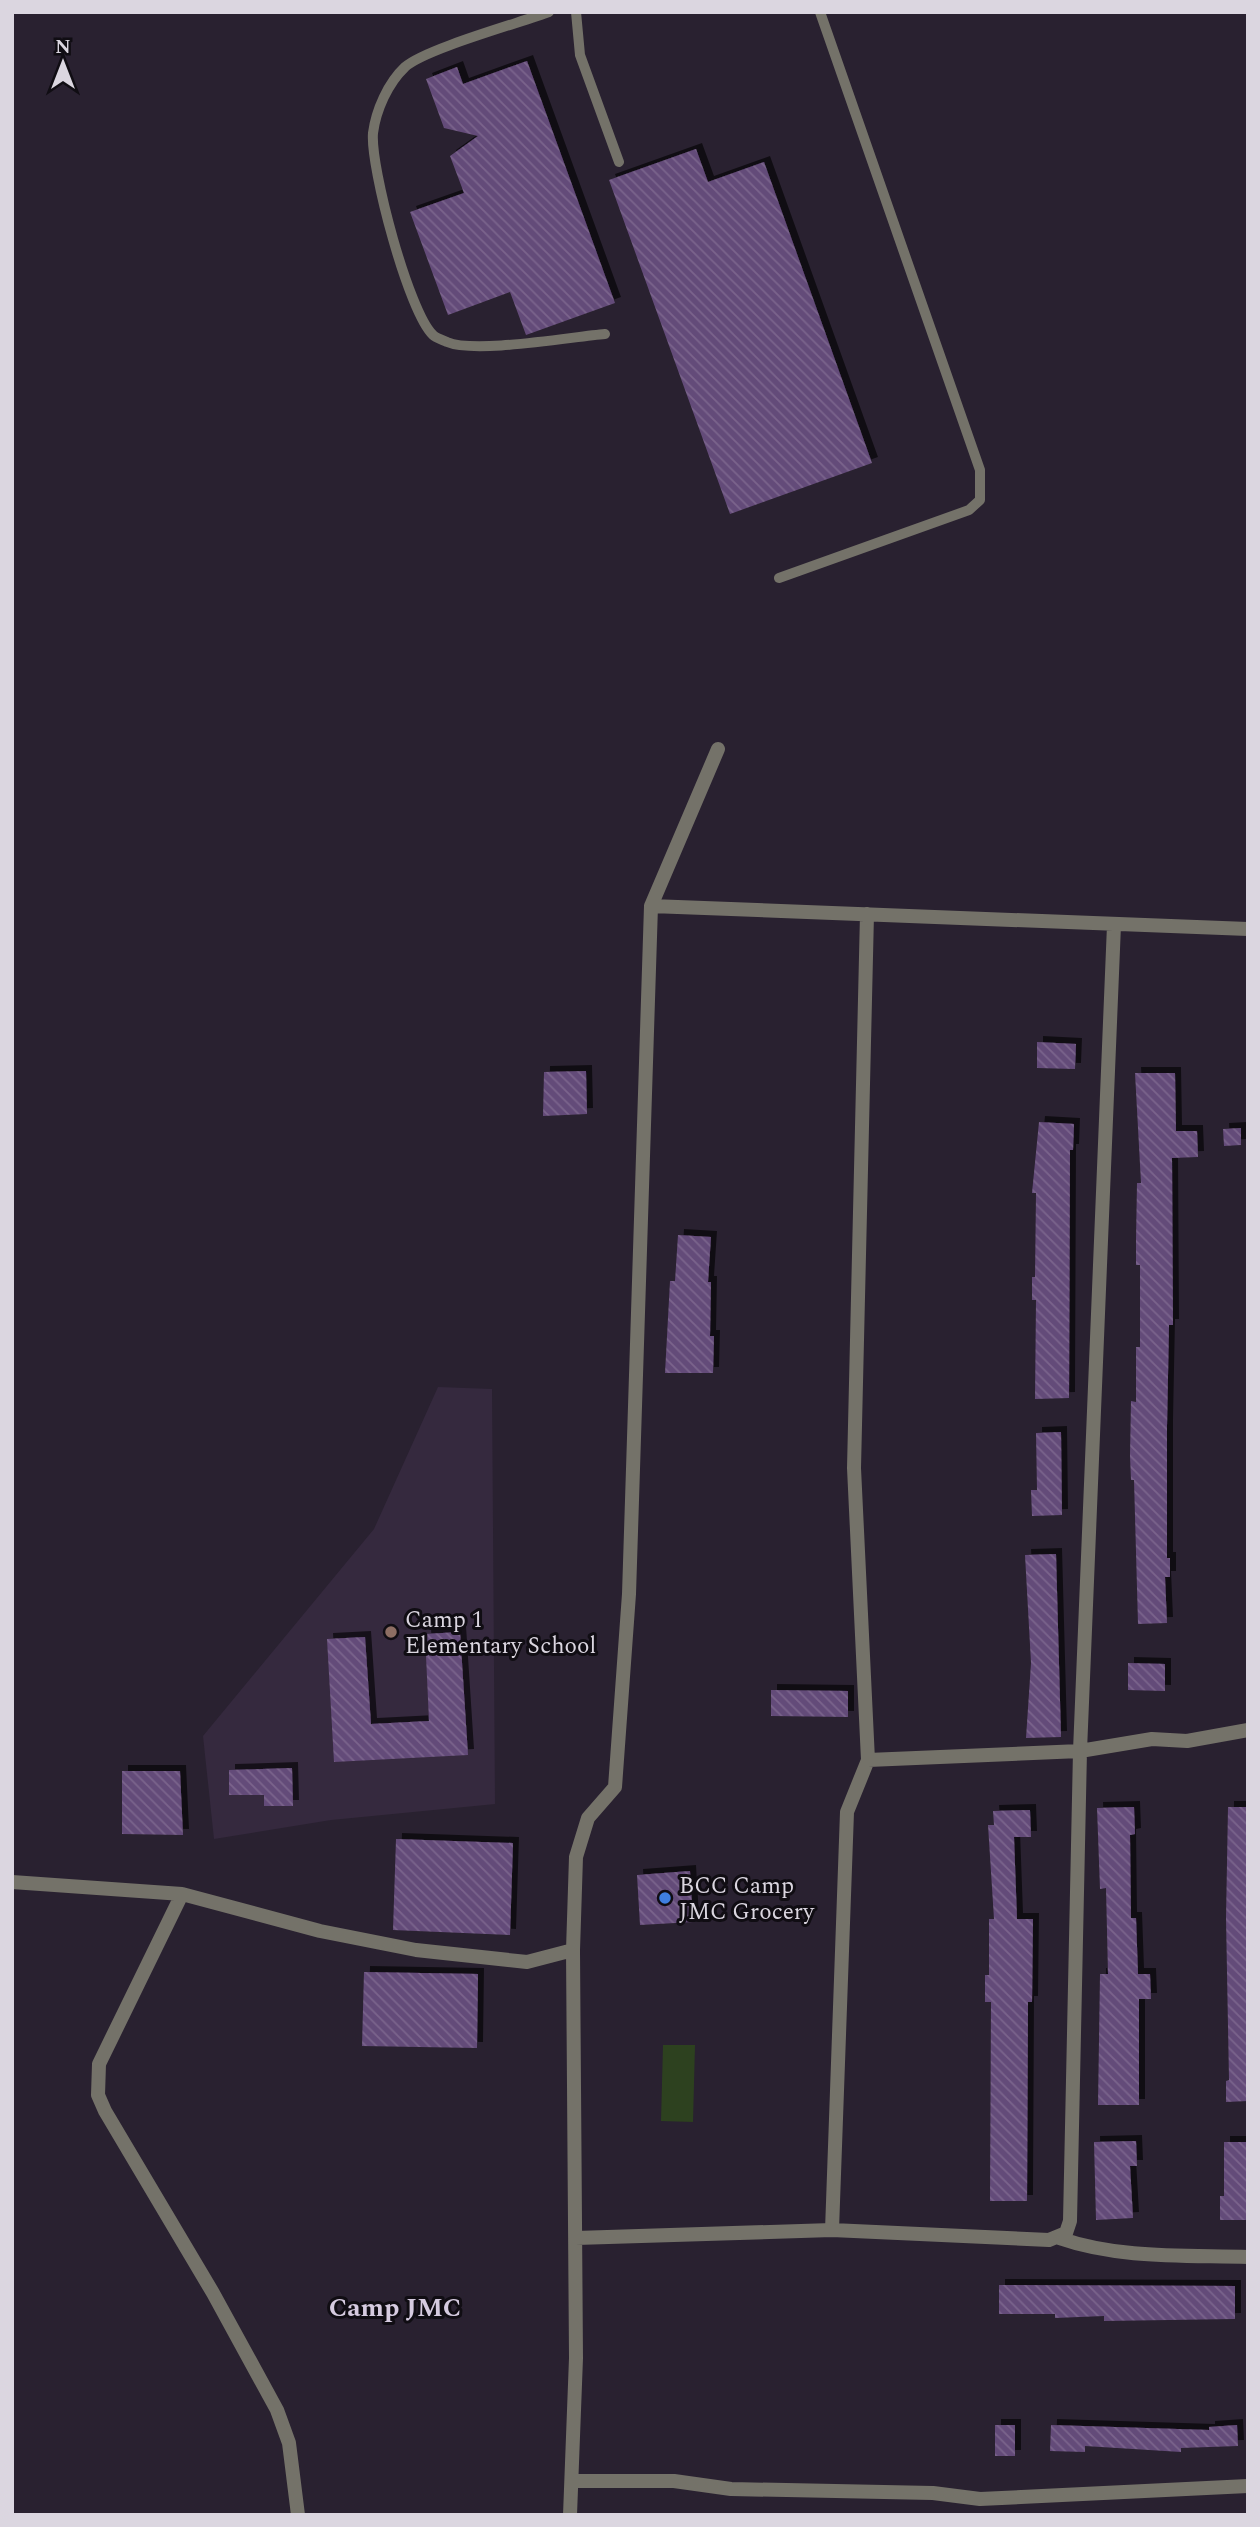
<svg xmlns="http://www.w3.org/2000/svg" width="1260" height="2527" font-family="Spectral,serif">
	<defs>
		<pattern id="building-back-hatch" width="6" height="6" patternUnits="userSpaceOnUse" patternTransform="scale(1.75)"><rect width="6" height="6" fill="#644b79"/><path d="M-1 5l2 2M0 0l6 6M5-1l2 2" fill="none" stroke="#7a648c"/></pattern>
		<filter id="shadow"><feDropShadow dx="6" dy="-6" stdDeviation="0" flood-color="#0009"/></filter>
	</defs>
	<rect width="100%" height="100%" fill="#292130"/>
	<path fill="#35293e" d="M438 1387 492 1389 495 1804 331 1820 214 1839 203 1736 374 1529Z"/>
	<path fill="#2d411f" d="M663 2045H695L693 2122 661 2121Z"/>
	<path fill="url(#building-back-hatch)" filter="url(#shadow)" d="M527 61 615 303 526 335 510 292 448 315 410 212 464 193 450 156 478 136 444 128 426 79 457 67 463 84Z
		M696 149 708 182 764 162 872 463 730 514 609 180Z
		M1037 1042 1076 1044 1075 1069 1037 1068Z
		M586 1071 587 1114 543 1116 544 1072Z
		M1135 1073H1175L1176 1131H1197L1198 1157 1172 1158 1173 1325H1169L1167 1426V1558H1170V1577H1165L1167 1623 1138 1624 1134 1480H1131L1130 1456 1131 1401 1136 1402V1347H1140V1265H1136V1240L1137 1183H1141Z
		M1039 1122 1074 1124 1073 1150H1070L1069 1398 1035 1399 1036 1300H1032V1277H1035L1036 1193H1032Z
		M1241 1128V1145L1224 1146 1223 1129Z
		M678 1235 711 1237 708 1282H711L710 1336H714L713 1373H665L670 1281H675Z
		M1061 1432 1062 1515 1032 1516 1031 1490H1037L1036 1433Z
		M1056 1554 1061 1737 1026 1738 1031 1663 1025 1555Z
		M460 1632 468 1755 334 1762 327 1639 365 1637 371 1724 429 1721 425 1634Z
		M1128 1663 1165 1664V1691L1128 1690Z
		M771 1690 848 1691V1717L771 1716Z
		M292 1768 293 1806H264V1795H229V1770Z
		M122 1771H180L183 1835 122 1834Z
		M1134 1807 1135 1834 1130 1835 1131 1918H1136L1138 1974H1150L1151 1999H1139V2105H1098L1100 1974H1108L1106 1888 1100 1889 1097 1808Z
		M1228 1807H1248V2101L1226 2102V2081L1229 2080 1226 1918Z
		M1030 1810 1031 1837H1014L1017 1919H1033L1032 2002H1028L1027 2201H990L991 2002H985V1975H989V1919H994L988 1825H994L993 1811Z
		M396 1839 513 1843 510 1935 393 1930Z
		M690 1871 693 1922 640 1925 637 1875Z
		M364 1972 478 1974 477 2048 362 2046Z
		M1136 2141 1137 2166H1130L1133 2218 1096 2220 1094 2142Z
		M1224 2142H1248V2220H1220V2196H1224Z
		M999 2285 1235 2286V2319L1104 2321V2316L1055 2318V2314H999Z
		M995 2425H1015V2456H995Z
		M1051 2425 1209 2430V2427L1237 2425 1238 2446 1181 2448V2452L1085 2446V2452L1050 2451Z"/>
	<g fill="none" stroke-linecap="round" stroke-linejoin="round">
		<path stroke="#747269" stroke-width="10" d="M549 12C519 23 425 49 405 67 388 83 376 110 373 133 370 167 409 313 433 335 436 338 443 340 447 342 475 354 570 337 605 334
			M576 12 580 55 619 162
			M779 578 969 510 980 500V470L820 12"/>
		<path stroke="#747269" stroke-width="14" d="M651 906 1248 929
			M867 914 854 1468 868 1760 847 1812 832 2230 1049 2240 1066 2233 1070 2221 1080 1751 1114 925
			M868 1760 1080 1751 1152 1739 1187 1741 1248 1730
			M12 1882 182 1894
			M576 2238 832 2230
			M1059 2238C1119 2259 1185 2255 1248 2257
			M572 2481H674L731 2489 933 2493 980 2499 1248 2486
			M298 2515 289 2443 277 2410 213 2293 105 2111 98 2095 99 2064 182 1894 320 1931 416 1950 527 1962 573 1950
			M570 2515 576 2358 573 1950 576 1857 588 1818 615 1787 629 1594 651 906 718 749"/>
	</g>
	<circle fill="#8d6e63" stroke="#100d13" stroke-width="2.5" cx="391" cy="1632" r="7"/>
	<circle fill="#3f7fe0" stroke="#100d13" stroke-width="2.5" cx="665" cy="1898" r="7"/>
	<g text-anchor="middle" stroke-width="6" stroke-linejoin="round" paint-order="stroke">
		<g font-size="23" fill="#dbd6e0" stroke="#100d13" text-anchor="start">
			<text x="405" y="1627">Camp 1<tspan x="405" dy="26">Elementary School</tspan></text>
			<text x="679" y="1893">BCC Camp<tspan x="679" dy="26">JMC Grocery</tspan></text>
		</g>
		<g font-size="26" font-weight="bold" fill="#d6cbe0" stroke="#100d13">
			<text x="395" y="2316">Camp JMC</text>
		</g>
	</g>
	<rect width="1260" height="2527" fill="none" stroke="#dbd6e0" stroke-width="28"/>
	<g transform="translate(63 63)" stroke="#100d13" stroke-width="5" paint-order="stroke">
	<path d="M0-5L12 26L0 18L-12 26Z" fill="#dbd6e0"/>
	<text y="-10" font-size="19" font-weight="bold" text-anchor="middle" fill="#dbd6e0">N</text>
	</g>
</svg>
